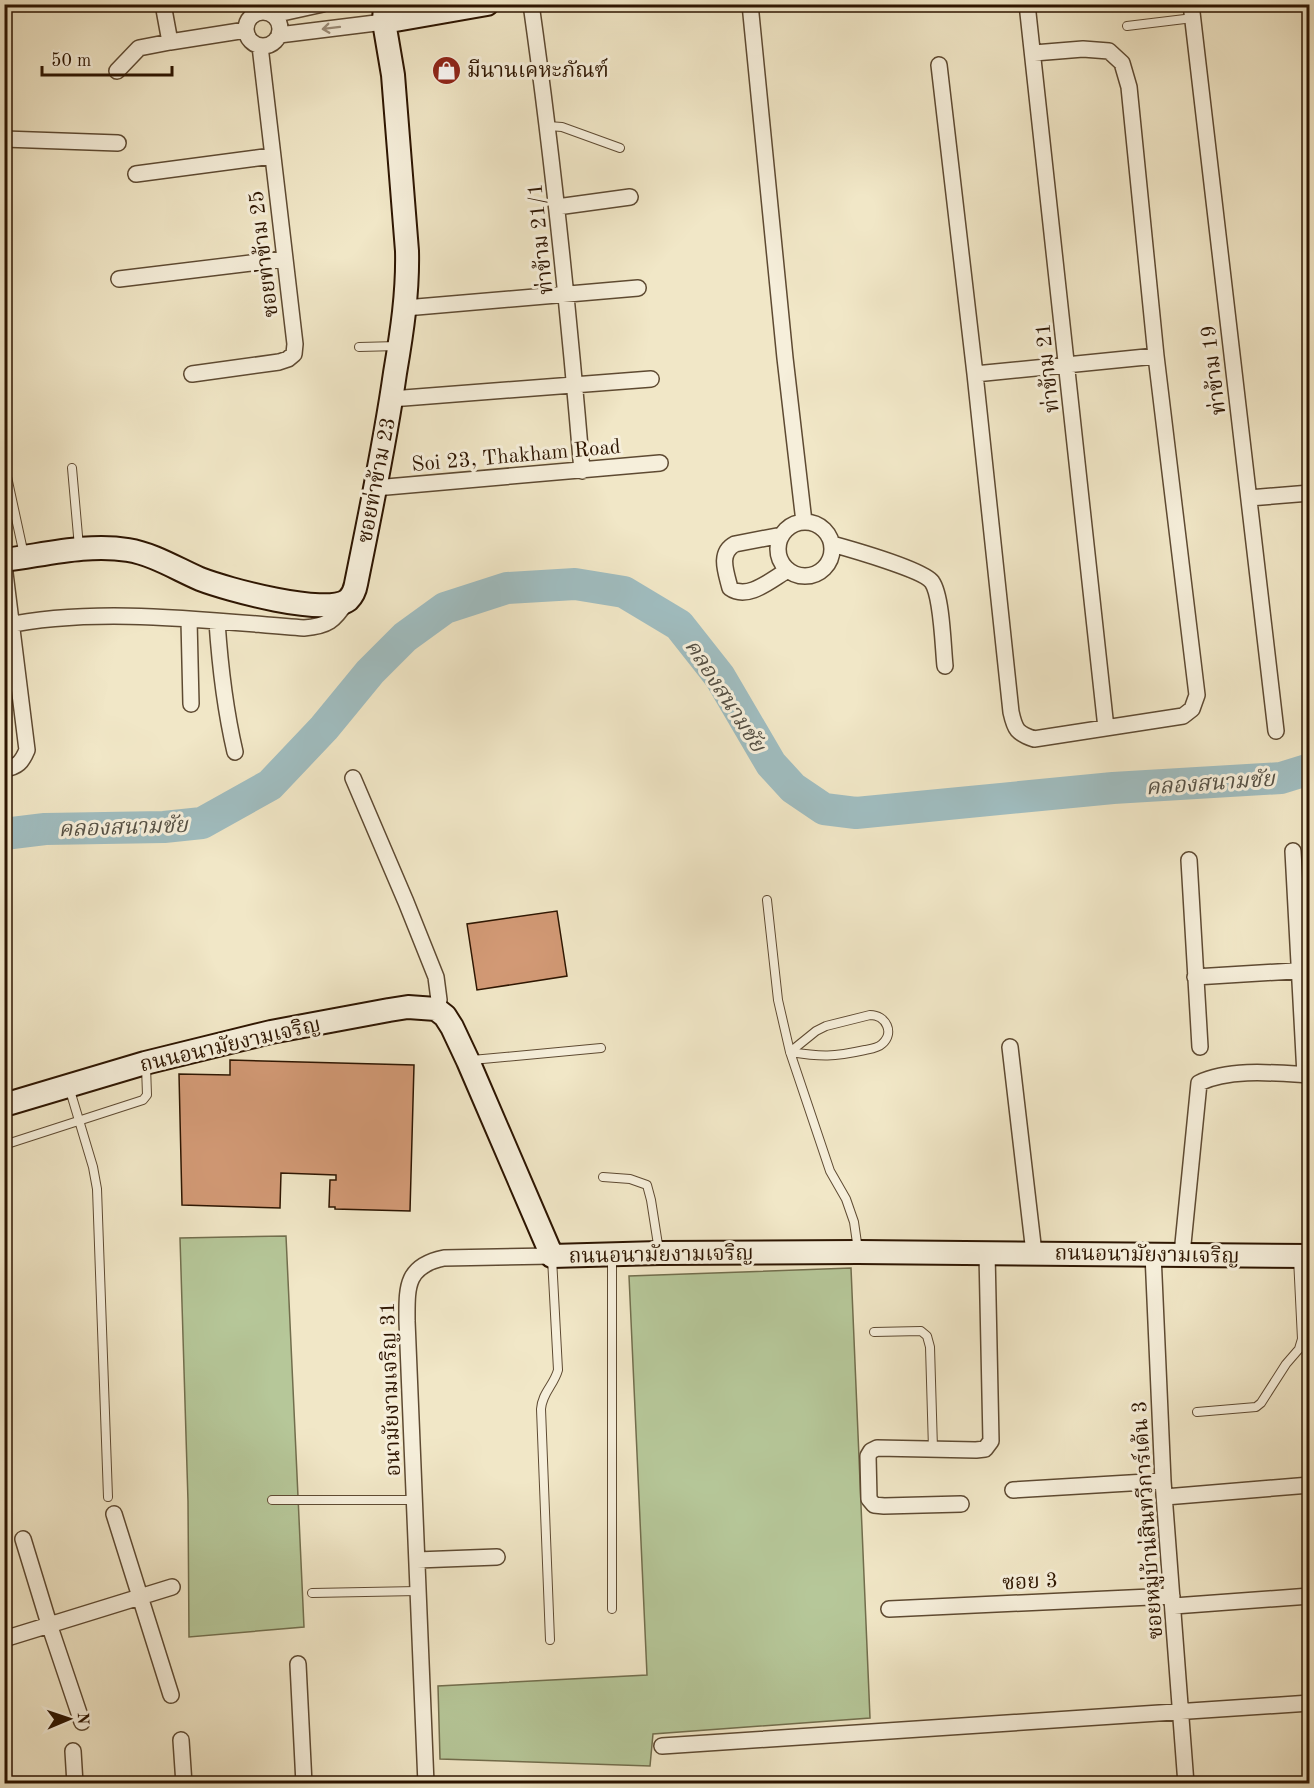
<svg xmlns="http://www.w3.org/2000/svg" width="1314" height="1788" font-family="'Old Standard TT','Noto Serif Thai',serif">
	<rect width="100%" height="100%" fill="#f1e7c7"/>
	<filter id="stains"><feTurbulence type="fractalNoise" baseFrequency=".00333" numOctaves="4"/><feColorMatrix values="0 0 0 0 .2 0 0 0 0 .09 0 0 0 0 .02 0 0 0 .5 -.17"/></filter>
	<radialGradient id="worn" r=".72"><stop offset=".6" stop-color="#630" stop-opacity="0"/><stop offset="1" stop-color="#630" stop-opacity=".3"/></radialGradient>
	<path fill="#b6c799" stroke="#726e4d" stroke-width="1.5" d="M286 1236 304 1627 189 1637 188 1501 180 1238Z
		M851 1268 870 1718 653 1734 650 1766 440 1759 438 1686 647 1675 629 1276Z"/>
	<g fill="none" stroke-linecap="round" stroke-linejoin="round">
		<path stroke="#a0bdc0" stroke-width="32" d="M4 834 45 829 164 827 202 823 270 785 324 728 370 672 405 637 445 608 507 588 575 584 624 592 679 625 720 677 771 764 793 788 824 809 856 813 1113 788 1281 778 1310 769"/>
	</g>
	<path fill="#d39a76" stroke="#2d1501" stroke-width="1.5" d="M557 911 567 976 477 990 467 924Z
		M230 1060 414 1065 410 1211 335 1209V1207H329L330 1180H336V1175L281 1173 280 1208 182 1205 179 1074 230 1075Z"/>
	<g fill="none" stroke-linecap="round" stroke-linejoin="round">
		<defs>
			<path id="lane" d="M1127 26 1193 18
				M548 126 562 127 620 148
				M359 347 398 346
				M4 463 24 555
				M72 468 79 547
				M767 900 778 1000 790 1052 830 1171 846 1199 854 1222 858 1250
				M870 1015C886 1015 895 1033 882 1044 878 1048 870 1049 865 1050 833 1057 822 1057 790 1052L816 1031 826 1026Z
				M472 1060 601 1048
				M69 1087 93 1167 97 1189 108 1497
				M4 1145 143 1100 147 1095 146 1066
				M603 1177 630 1179 647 1185 651 1200 659 1251
				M874 1332 921 1331 927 1336 930 1347 933 1449
				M1197 1412 1256 1407 1261 1403 1286 1364 1299 1349 1302 1339 1298 1258
				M272 1500H414
				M312 1593 418 1591
				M612 1609V1256
				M550 1640 541 1409C542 1393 554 1385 558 1370L552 1258"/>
			<path id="street" d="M163 4 170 42 246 30
				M531 4C553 159 569 315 582 471
				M750 4 785 358 804 522
				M1027 4 1106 728
				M1191 4 1276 731
				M246 29a17 17 0 1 1 34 0a17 17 0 1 1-34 0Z
				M273 15 323 4
				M279 35 384 22
				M939 65 975 374 1011 712C1015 730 1017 733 1034 739L1183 716 1192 709 1197 695 1156 356 1129 87 1122 63 1109 51 1083 49 1034 53
				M117 71 139 48 170 42
				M4 139 118 143
				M136 174 272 156
				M557 207 630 197
				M119 279 284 259
				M405 308 638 288
				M192 374 279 362 288 359 294 354 295 344 260 46
				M975 374 1156 356
				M391 399 651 379
				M375 488 660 463
				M1249 498 1310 493
				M778 549a27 27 0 1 1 54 0a27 27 0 1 1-54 0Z
				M782 535 735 544C718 553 726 572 730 588 748 601 772 579 788 570
				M832 544C850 549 924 570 932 582 942 596 943 648 945 666
				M4 565 27 750C22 762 18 767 4 769
				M189 620 191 704
				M217 622C220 666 225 709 235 752
				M4 626C96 606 211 621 304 628 328 626 334 621 347 601
				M353 778 406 902 436 977 439 1000 436 1009
				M1293 851 1305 1075
				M1189 860 1200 1047
				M1195 977 1310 970
				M1010 1047 1034 1253
				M1153 1254 1163 1481 1186 1784
				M1182 1254 1199 1083C1230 1068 1276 1073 1310 1075
				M1013 1490 1163 1481
				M1165 1497 1310 1485
				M961 1504 884 1506 874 1505 869 1499 868 1456 871 1451 877 1448 976 1450 985 1449 991 1441 987 1253
				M114 1514 171 1695
				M23 1539 49 1624 82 1722
				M417 1560 497 1557
				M1174 1606 1310 1596
				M889 1609 1172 1596
				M4 1639 172 1587
				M298 1664 304 1784
				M181 1740 184 1784
				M662 1746 1310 1703
				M73 1751 75 1784
				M426 1784 407 1321C407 1288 405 1266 444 1258L552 1256"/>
			<path id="secondary" d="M384 22 487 4
				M4 560C44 555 88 543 128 550 153 554 177 569 200 579 226 589 326 617 348 600 352 596 355 590 356 584 370 514 385 444 395 373 402 332 408 292 407 251L393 75 384 22 385 4
				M4 1105 145 1063 271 1032 389 1010 408 1007 436 1009 445 1016 452 1027 468 1061 552 1256 659 1253 858 1252 1310 1256"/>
		</defs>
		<use href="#lane" stroke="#5e4a32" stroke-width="10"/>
		<use href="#street" stroke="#5e4a32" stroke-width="18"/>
		<use href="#secondary" stroke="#2d1501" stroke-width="26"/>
		<use href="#lane" stroke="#f6efdb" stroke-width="8"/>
		<use href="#street" stroke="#f6efdb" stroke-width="15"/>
		<use href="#secondary" stroke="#f6efdb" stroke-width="22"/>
	</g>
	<defs><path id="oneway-shaft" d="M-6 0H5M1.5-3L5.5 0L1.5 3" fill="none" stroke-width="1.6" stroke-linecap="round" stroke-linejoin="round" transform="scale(1.5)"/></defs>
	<use stroke="#9c8d79" href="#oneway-shaft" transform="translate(331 28) rotate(173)"/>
	<defs>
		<symbol id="shop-disc" viewBox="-11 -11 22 22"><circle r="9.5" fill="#8f2418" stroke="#f6efdb"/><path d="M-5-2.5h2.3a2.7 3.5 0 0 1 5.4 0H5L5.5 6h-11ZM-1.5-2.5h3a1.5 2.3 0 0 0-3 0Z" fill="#fff"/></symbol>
	</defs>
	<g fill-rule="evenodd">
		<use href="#shop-disc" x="430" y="54" width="33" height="33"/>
	</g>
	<g text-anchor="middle" stroke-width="6" stroke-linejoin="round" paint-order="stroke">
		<g font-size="21" fill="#2d1501" stroke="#f6efdb" text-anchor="start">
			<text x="467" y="77">มีนานเคหะภัณฑ์</text>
		</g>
		<g font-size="21" fill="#2d1501" stroke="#f6efdb">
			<text transform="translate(540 239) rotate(-96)" y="7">ท่าข้าม 21/1</text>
			<text transform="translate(263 254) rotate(-97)" y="7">ซอยท่าข้าม 25</text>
			<text transform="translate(1047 368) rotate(-96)" y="7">ท่าข้าม 21</text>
			<text transform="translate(1213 370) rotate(-97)" y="7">ท่าข้าม 19</text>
			<text transform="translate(516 455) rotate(-5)" y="7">Soi 23, Thakham Road</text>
			<text transform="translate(376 480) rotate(-79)" y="7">ซอยท่าข้าม 23</text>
			<text transform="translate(230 1044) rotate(-13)" y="7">ถนนอนามัยงามเจริญ</text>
			<text transform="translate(661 1254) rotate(-1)" y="7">ถนนอนามัยงามเจริญ</text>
			<text transform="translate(1147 1254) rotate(1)" y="7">ถนนอนามัยงามเจริญ</text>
			<text transform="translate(390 1389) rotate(-92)" y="7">อนามัยงามเจริญ 31</text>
			<text transform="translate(1147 1520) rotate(-94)" y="7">ซอยหมู่บ้าน่สินทวีการ์เด้น 3</text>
			<text transform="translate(1030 1581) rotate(-3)" y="7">ซอย 3</text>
		</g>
		<g font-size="22" font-style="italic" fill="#555044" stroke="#f6efdb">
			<text transform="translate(726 695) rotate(57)" y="8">คลองสนามชัย</text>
			<text transform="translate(1210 782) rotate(-4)" y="8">คลองสนามชัย</text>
			<text transform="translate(123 826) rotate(-2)" y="8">คลองสนามชัย</text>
		</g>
	</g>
	<rect width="1314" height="1788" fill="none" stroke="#f1e7c7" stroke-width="24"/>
	<rect x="6" y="6" width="1302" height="1776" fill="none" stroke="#2d1501" stroke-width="3"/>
	<rect x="12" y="12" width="1290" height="1764" fill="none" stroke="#2d1501" stroke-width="1.5"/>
	<g transform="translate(69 1719) rotate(88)" stroke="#f6efdb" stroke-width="4.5" paint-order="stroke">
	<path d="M0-4.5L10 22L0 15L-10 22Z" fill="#2d1501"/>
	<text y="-9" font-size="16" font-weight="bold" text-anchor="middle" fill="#2d1501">N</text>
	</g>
	<path d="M42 66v9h130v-9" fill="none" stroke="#2d1501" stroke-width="3"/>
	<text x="51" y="66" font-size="18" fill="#2d1501" stroke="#f6efdb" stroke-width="4.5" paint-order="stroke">50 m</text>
	<rect width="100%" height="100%" filter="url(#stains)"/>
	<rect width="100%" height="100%" fill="url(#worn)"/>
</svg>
